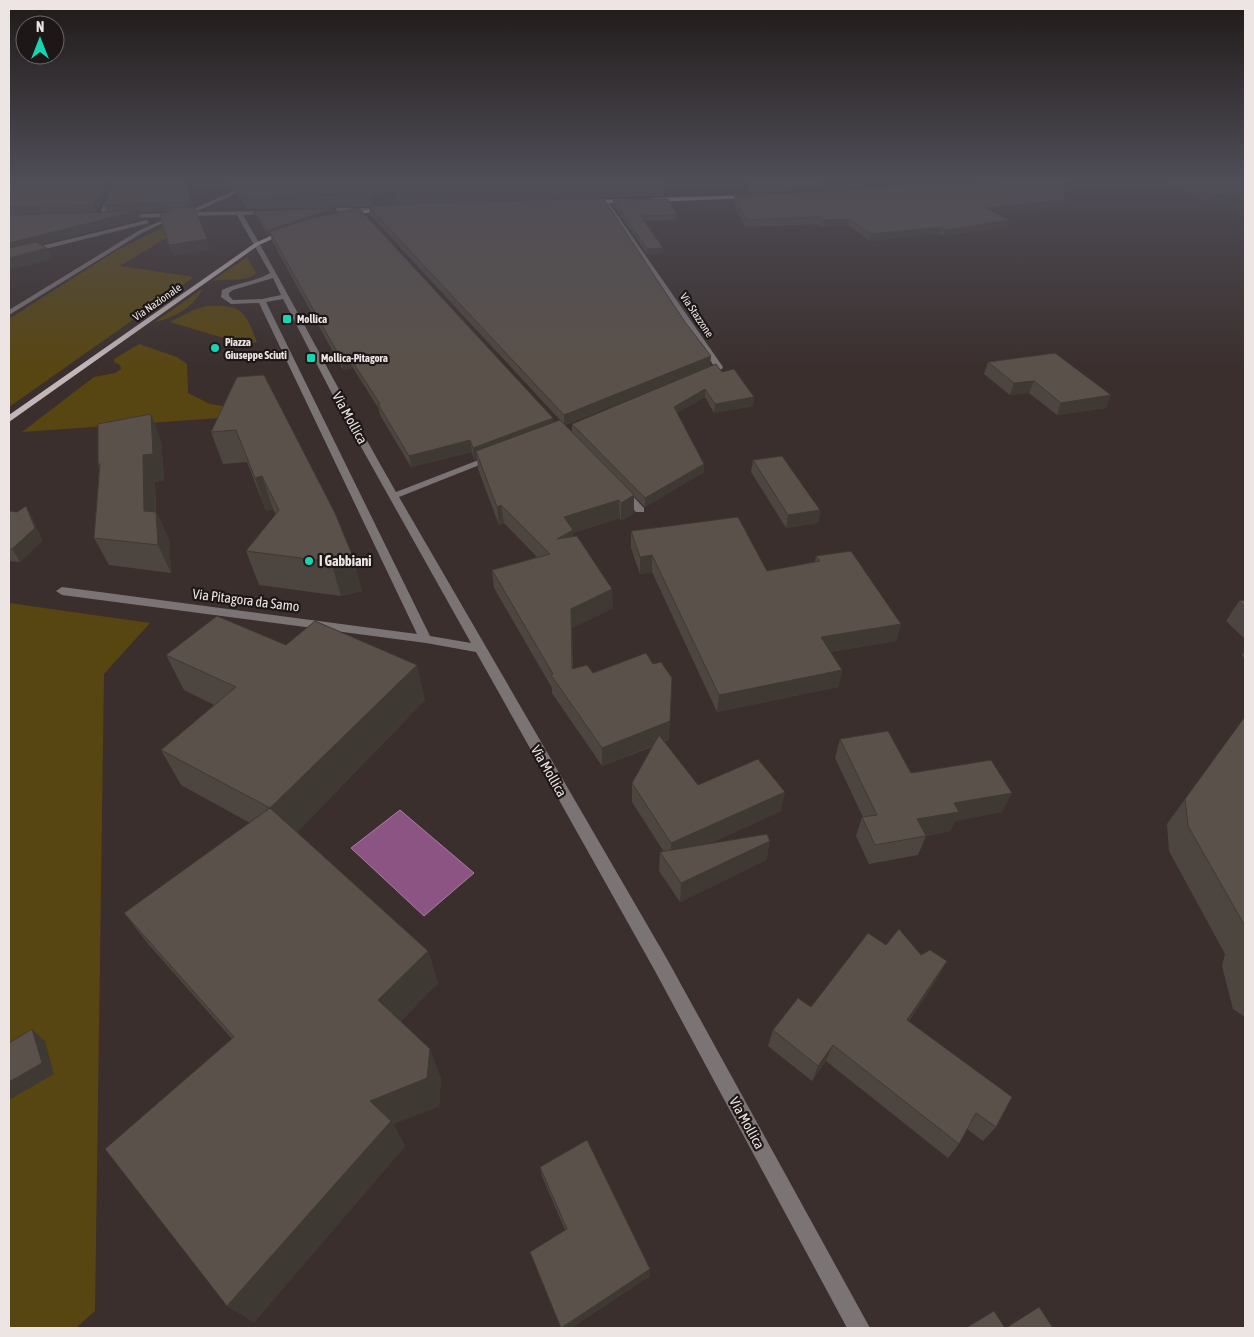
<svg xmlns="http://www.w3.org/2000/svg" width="1254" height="1337" font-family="'Asap Condensed',sans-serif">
	<rect width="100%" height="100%" fill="#3a2f2d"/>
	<path fill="#584612" d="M172 223 188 225 120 266 194 277 9 407V319L117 250Z
		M247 257 256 273C246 283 226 278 212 281Z
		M202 289C195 306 174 318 155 322Z
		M206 306C243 304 245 311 257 342L241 347 227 339 170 322 191 311Z
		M139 344 177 357 187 364 188 393 210 404 223 406 219 418 22 432 94 377 115 373 121 369 120 365 114 362V359Z
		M9 603 150 623 104 674 95 1311 76 1328H9Z"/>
	<path fill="#8c5483" stroke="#a980a0" d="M400 810 474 873 424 916 351 848Z"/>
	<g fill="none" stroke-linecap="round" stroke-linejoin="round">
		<path fill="#7a7475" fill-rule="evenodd" d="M115 180H121L103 217 98 218Z
			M258 180H266L195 212 273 211 271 214 243 215C296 306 343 400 396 492L489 456 492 455 497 458 399 497 667 959 870 1328H847L655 971 476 652 426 643 62 595 56 591 62 587 417 634 259 303 231 304 221 297 222 290C238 282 255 282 270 273L237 215 177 216 142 233 9 315V310L138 231 170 217 124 218 122 215 191 212V210ZM273 278 281 295 262 299 233 300 229 296V293L233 290ZM283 299 342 413 471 643 430 636 266 302Z
			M603 200H607L723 367 722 369 706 375H700V371L714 366Z
			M319 208H372L375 210 372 212 317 211Z
			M147 220 149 223 9 258V254Z
			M623 489 627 490 644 508V512H636L619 494V490Z"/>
		<path fill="#c2b6b9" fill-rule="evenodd" d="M1046 180H1077L1047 184 1044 182Z
			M750 195 752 198 653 202 650 200 653 198Z
			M630 199 632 202 588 204 585 202 588 200Z
			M385 207 387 210 346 216 343 214Z
			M286 229 288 232 259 245 9 422V415L255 243Z"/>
	</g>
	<path fill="#4d4640" d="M9 180H114L97 212H107L104 205 191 199 193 207 210 249 173 255 169 245V211L139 212 141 219 40 244 47 248 52 259 12 269 9 263Z
		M225 180H656L664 183V196L551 199 710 366 565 425 572 432V424L722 372 753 406 714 413 705 397 677 413 704 464V472L645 507 634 496V513L621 521 620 518 573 533V537L613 608 572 628 573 668 593 673 669 739 664 742 698 785 781 811 709 844 770 841 766 860 680 902 659 871 660 852H664L632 802V783L654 746 602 766 552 693V688L494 588 492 570 537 557 504 523 499 525 478 469 477 459 474 460 472 452 411 467 380 415 379 409 353 368 343 370 272 241 270 234 269 235 255 216 253 211 336 208 337 212 553 418V422L560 420 370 215 369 207H371L248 209 237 195 235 188 232 190Z
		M746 180H818L822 185V189L751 193Z
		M1163 180H1245V199L1208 202Z
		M734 196 1065 200 1063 207 996 213 1009 220 1007 227 942 236 939 234 870 241 848 225 823 227 819 224 745 227 733 202Z
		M613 200 677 215 676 220 644 221 663 253 647 254 613 205Z
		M988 362 1106 408 1057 415 1029 393 1010 395 984 374Z
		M237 377 362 591 341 596 259 585 246 551 276 515 273 509 266 511 247 462 223 464 211 432Z
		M161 440 164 480 155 482 156 512 169 539 171 573 109 565 94 538 99 468 98 464Z
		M753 460 820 510 818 523 786 528 751 472Z
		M9 511 33 519 42 541 20 562 9 561Z
		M631 531 767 571 815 562 816 556 901 624 896 641 830 652 842 670 838 687 717 712 652 572 640 574 631 548Z
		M1245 600V639L1226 621 1239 601Z
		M286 645 425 700 297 832 428 951 438 983 401 1021 441 1078 439 1106 393 1124 405 1146 254 1322 227 1306 232 1039 149 945 124 913 250 823 181 785 161 750 214 705 184 690 166 655Z
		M1245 650V659L1242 655Z
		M1244 718 1245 719V1017L1233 1009 1222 966 1225 954 1169 851 1167 824Z
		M840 739 911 773 1002 812 955 821 950 831 926 836 918 855 869 864 856 836 862 817H863L835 758Z
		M886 945 947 961 937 979 909 1021 996 1127 983 1141 967 1129 959 1144 948 1158 826 1061 812 1081 768 1046 773 1030 811 1007Z
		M540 1167 650 1276 571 1328H561L530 1252 565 1230 542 1176Z"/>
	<path fill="#3f3934" d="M107 180H114L97 213 94 205Z
		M229 180H252L233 183 235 188 232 190Z
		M396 191 398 204 372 207 370 194Z
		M1245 192V199L1208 202 1211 195Z
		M191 199 193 207 189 210 187 202Z
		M1065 200 1063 207 984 214 986 208Z
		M336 208 337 213 270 232V234L269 235 268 230Z
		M138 211 141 219 9 252V243Z
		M849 219 848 225 823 227 824 220Z
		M1009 220 1007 227 942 236 944 230Z
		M941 227 939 234 870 241 871 234Z
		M207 239 210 249 173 255 169 245Z
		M47 248 52 259 12 269 9 263V258Z
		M663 248V253L647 254V249Z
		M711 356 710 366 564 425V415Z
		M350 358 353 368 343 370 341 359Z
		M1034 381 1029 393 1010 395 1014 383Z
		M705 389V397L674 415V407Z
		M1111 395 1106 408 1057 415 1061 403Z
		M754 397 753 406 714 413 715 404Z
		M151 414 161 440 164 480 155 482 156 537 144 511 143 455Z
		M553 418 554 429 476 451 477 459 474 460 473 448Z
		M470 440 472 452 411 467 409 456Z
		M704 464V472L645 507V498Z
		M262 476 273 509 266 511 255 478Z
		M634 495V513L621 521V503Z
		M619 500 620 518 573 533 574 548 557 539 564 517Z
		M501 505 504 523 499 525 497 507Z
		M26 506 33 519 42 541 20 562 12 549Z
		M820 510 818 523 786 528 788 515Z
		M156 512 169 539 171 573 158 545Z
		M652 555V572L640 574V557Z
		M353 557 362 591 341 596 331 562Z
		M612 589 613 608 572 628 574 687 571 609Z
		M901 624 896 641 817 654 821 637Z
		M417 665 425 700 286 843 270 808Z
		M842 670 838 687 717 712 719 695Z
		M670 721 669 739 602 766V748Z
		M785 792 781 811 670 862 671 843Z
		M1012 793 1002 812 955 821 950 831 910 839 917 819 954 803Z
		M770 841 766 860 680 902 681 883Z
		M428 951 438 983 392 1030 378 1000Z
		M947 961 937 979 898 1036 907 1020Z
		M32 1029 45 1041 54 1074 9 1100V1082Z
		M833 1045 826 1061 812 1081 818 1066Z
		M430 1049 441 1078 439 1106 393 1124 405 1146 254 1322 227 1306 370 1101Z
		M650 1269V1276L571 1328H562Z"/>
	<path fill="#5a514a" stroke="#3f3934" d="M9 180H107L94 205 9 207Z
		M116 180H183L191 199 187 202 104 205Z
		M238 180H656L664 183 396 191 370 194 244 196 233 183Z
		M749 180H818L822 185 752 188Z
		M1035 180H1064L1065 200 986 208 1009 220 944 230 941 227 871 234 849 219 824 220 820 217 746 220 734 196Z
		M1180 180H1245V192L1211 195Z
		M603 198 685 322 711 356 564 415 369 207 397 204Z
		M668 199 677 215 641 216 663 248 647 249 613 200Z
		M194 207 207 239 169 245 160 215 175 208Z
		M336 208 268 230 253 211Z
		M359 208 553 418 473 448 470 440 409 456 378 404H380L350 358 341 359 270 232 308 219Z
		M138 211 9 243V215Z
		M36 242 47 248 9 258V248Z
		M1055 353 1111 395 1061 403 1034 381 1014 383 988 362Z
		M716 364 722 372 734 369 754 397 715 404 705 389 674 407 704 464 645 498 572 424Z
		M264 375 335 513 353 557 331 562 246 551 279 510 262 476 255 478 236 430 211 432 237 377Z
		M151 414 153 454 143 455 144 511 156 512 158 545 94 538 100 464H98V424Z
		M560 420 634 495 621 503 619 500 564 517 573 530 557 539 577 536 612 589 571 609 572 669 587 665 593 673 646 653 653 664 661 662 672 678 670 721 602 748 551 675 553 674 492 570 550 554 501 505 497 507 476 451Z
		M782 456 820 510 788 515 753 460Z
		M26 506 35 528 12 549H9V511L17 512Z
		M738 517 767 571 820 561 816 556 851 551 901 624 821 637 842 670 719 695 652 555 640 557 631 531Z
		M1245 600V607L1239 601Z
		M217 616 286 645 315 621 417 665 270 808 161 750 236 687 166 655Z
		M1244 718 1245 719V926L1188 826 1185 799Z
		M888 731 911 773 991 760 1012 793 954 803 959 812 917 819 926 836 875 845 862 817 877 815 840 739Z
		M659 735 698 785 758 759 785 792 671 843 632 783Z
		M270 808 428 951 378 1000 430 1049 427 1078 370 1101 391 1121 227 1306 105 1149 234 1037 124 913Z
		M767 834 770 841 681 883 660 852Z
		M899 929 921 955 930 950 947 961 907 1020 1012 1097 996 1127 976 1113 959 1144 833 1045 818 1066 773 1030 798 998 811 1007 868 933 886 945Z
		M32 1029 42 1063 9 1082V1043Z
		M587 1140 650 1269 561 1328 530 1252 567 1229 540 1167Z
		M1039 1307 1053 1328H1006Z
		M994 1311 1005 1328H966Z"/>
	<linearGradient id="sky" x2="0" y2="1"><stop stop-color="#201a19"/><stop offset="0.49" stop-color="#4f4d57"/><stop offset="1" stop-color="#4f4d57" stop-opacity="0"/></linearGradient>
	<rect width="1254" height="368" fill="url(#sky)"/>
	<g fill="#17d5b2" stroke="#1d1817" stroke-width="2">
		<rect x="282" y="314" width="10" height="10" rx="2.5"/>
		<circle cx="215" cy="348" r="5"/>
		<rect x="306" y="353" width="10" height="10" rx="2.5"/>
		<circle cx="309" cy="561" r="5"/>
	</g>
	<g text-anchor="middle" stroke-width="4.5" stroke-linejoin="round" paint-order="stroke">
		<g font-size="11" fill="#ece5e3" stroke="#1d1817">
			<text transform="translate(157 302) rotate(-35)" y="4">Via Nazionale</text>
			<text transform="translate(697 315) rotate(56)" y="4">Via Stazzone</text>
		</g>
		<g font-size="11" font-weight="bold" fill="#ece5e3" stroke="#1d1817" text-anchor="start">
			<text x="297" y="323">Mollica</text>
			<text x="225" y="346">Piazza<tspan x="225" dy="13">Giuseppe Sciuti</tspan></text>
			<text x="321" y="362">Mollica-Pitagora</text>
		</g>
		<g font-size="14" fill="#ece5e3" stroke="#1d1817">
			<text transform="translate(350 418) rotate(61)" y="5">Via Mollica</text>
			<text transform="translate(246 600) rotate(7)" y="5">Via Pitagora da Samo</text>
			<text transform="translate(549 771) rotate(60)" y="5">Via Mollica</text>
			<text transform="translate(747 1123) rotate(61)" y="5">Via Mollica</text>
		</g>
		<g font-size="14" font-weight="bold" fill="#ece5e3" stroke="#1d1817" text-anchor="start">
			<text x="319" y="566">I Gabbiani</text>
		</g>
	</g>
	<rect width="1254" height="1337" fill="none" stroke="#ece5e3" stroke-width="20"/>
	<g transform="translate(40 40)"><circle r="24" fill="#1d1817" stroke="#706a69"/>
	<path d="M0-4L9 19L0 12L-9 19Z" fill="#17d5b2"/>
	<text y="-8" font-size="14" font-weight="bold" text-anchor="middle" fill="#ece5e3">N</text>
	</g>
</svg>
